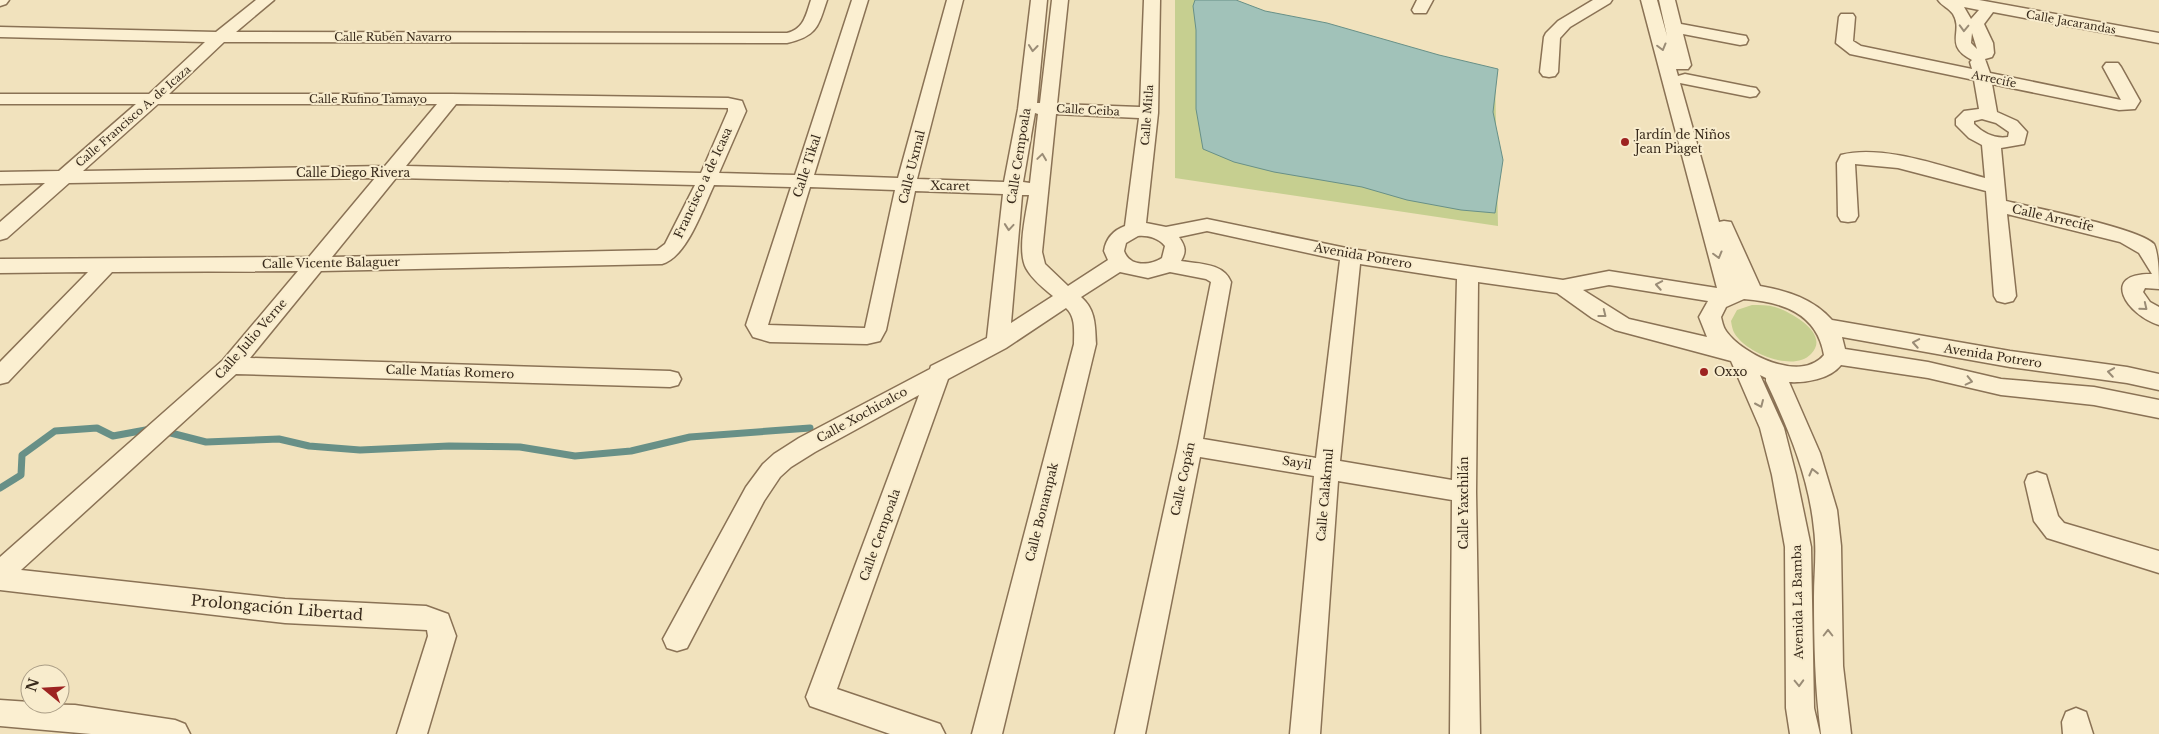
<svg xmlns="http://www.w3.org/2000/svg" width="2159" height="734" font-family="'Libre Baskerville',serif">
	<rect width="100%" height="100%" fill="#f1e2bd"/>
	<path fill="#c6cf90" d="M1175 0H1219L1495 75 1498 226 1175 178Z
		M1752 305C1760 305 1768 305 1775 307 1791 312 1831 334 1811 354 1794 372 1751 354 1738 338 1733 333 1732 327 1731 321L1737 310Z"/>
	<path fill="#a1c2b9" stroke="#689087" d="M1195 0H1236L1265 11 1327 23 1439 55 1498 69 1493 112 1503 160 1495 213 1461 210 1407 200 1362 187 1274 172 1234 162 1203 149 1196 109V30L1193 6Z"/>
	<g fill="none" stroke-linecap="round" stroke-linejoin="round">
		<path stroke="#689087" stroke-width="7" d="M163 431 206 442 279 439 309 446 360 450 449 446 520 447 575 456 631 451 690 437 810 428
			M0 488 21 475 22 455 55 431 97 428 113 436 151 429"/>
		<defs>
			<path id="minor" d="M0 0H9L6 4 0 6Z
				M256 0H274L236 32 787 33C804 29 806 15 811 0H827C818 27 817 36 787 43L224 42 169 94H451L728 98 742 101 746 111 719 173 795 175 852 0H868L814 175 898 178 947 0H963L917 179 1004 182 1018 109 1031 0H1047L1037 103H1040L1052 0H1068L1057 104 1140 107 1144 0H1160L1158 113 1146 223 1166 227 1207 219 1351 249 1563 280 1609 271 1717 288 1641 0H1657L1667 36 1659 0H1675L1681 24 1740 35 1746 36 1748 40 1746 44 1740 45 1683 34 1691 65 1688 69H1676L1678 76 1685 74 1750 87 1756 88 1759 92 1756 96 1750 97 1680 83 1719 222 1724 221 1731 222 1760 286C1788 291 1813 299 1832 320L2010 351 2127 367 2159 374V390L2127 383 2010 367 1842 337 1845 349 1928 362 2001 379 2094 387 2159 400V418L2094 405 2001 395 1928 378 1841 365C1830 379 1806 383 1789 382L1820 453 1837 510 1841 546 1843 666 1851 734H1821C1815 689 1814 643 1814 597 1814 574 1817 551 1814 529 1809 477 1788 428 1766 381V378L1760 375 1784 428 1796 475 1811 547 1814 708 1820 734H1790L1786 708 1785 547 1772 475 1760 428 1731 361 1615 330 1592 318 1557 293 1478 282 1476 492 1480 734H1450L1452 500 1338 481 1320 734H1290L1314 476 1200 457 1145 734H1115L1178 446 1211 282 1206 279 1170 272 1148 278 1120 272 1081 297C1096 310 1095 326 1096 344L1002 734H972L1074 344C1074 331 1076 317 1066 308L1006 348 948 379 837 689 940 724 945 734H890L810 706 806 697 919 395 815 452 791 467 780 477 764 501 687 648 677 651 667 648 663 639 746 487 763 464 774 454 799 438 930 369 931 366 987 338 1003 194 915 191 886 330 880 341 867 344 770 342 753 337 746 325 791 187 714 185C703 208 687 257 662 264L321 271 250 358 670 371 678 373 681 379 678 385 670 387 236 374 21 570 285 599 426 606 448 614 456 636 427 734H397L428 636 427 630 285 623 0 590V557L223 360 298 271 112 272 8 382 0 384V362L88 272 0 273V259L309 257 375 178 69 183 7 238 0 240V222L45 183 0 184V172L59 171 136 104H0V94H149L205 42 0 37V27L216 32ZM158 104H437L385 166 83 171ZM456 104 728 108V111L701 173 406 166ZM1035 113 1038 114 1030 183 1023 182ZM1056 114 1139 118 1125 226C1114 230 1106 238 1104 251L1108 260 1068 286 1045 264 1042 252ZM396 178 695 185 665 244 657 250 332 257ZM810 187 895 190 865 328 768 325ZM1022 195H1029C1026 214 1017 251 1026 268 1032 279 1043 288 1053 296L1011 323ZM1207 231 1340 260 1316 458 1203 439 1231 282C1224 263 1199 264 1181 261 1187 251 1185 246 1179 237ZM1138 236C1147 235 1159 238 1165 246L1162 258C1151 265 1130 268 1124 251L1126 243ZM1360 264 1457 279 1452 480 1340 461ZM1609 285 1708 301 1699 317 1707 337 1629 319 1583 290ZM1744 299C1782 302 1817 313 1824 355 1801 383 1743 355 1726 331 1723 327 1722 321 1721 317L1726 307Z
				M1417 0H1433L1426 13H1414L1412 10Z
				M1593 0H1612L1610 3 1570 27 1560 38 1558 72 1555 76 1549 77 1543 76 1540 72 1544 37 1546 33 1558 21Z
				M1938 0H1979L2159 33V43L1993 12 1984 24 1993 43 1994 53 1992 57 1985 59 1990 73 2121 100 2103 67 2106 63H2118L2121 67 2140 101 2135 109 2119 110 1992 84 1997 112 2017 121 2027 132 2024 144 2001 148 2006 201C2034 208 2139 228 2154 244 2159 255 2159 276 2159 289L2145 288 2143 292 2150 302 2159 307V325C2127 315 2099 273 2152 274L2139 253 2120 242 2007 214 2016 296 2013 301 2005 303 1997 301 1994 296 1986 191 1898 168 1855 164 1858 216 1855 221 1848 222 1841 221 1838 216 1837 163 1841 155C1883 144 1944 167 1985 178L1982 145 1969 138 1956 125V119L1964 111 1979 109 1974 80 1850 54 1836 43 1839 17 1841 14H1853L1855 17 1853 41 1861 46 1972 69 1970 62 1972 60C1943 45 1964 32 1953 14 1949 8 1942 6 1938 0ZM1964 7 1979 10 1971 19ZM1972 33 1977 49 1971 43ZM1982 119 1996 123 2009 132 2008 137C1995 139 1983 133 1974 124V121Z
				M2037 472 2046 475 2058 516 2064 523 2159 551V573L2047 538 2034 521 2025 482 2028 475Z
				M0 700 30 702V704L75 705 175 720 185 724 190 734H91L0 726Z
				M2076 708 2086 712 2093 734H2063L2062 722 2066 712Z"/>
		</defs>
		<use href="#minor" stroke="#8a7255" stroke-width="3"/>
		<use href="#minor" fill="#fbefd1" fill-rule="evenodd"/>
	</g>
	<defs><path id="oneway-chevron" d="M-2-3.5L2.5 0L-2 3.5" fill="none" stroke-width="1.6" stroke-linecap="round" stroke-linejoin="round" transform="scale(1.25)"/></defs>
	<g stroke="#9a8c76">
		<use href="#oneway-chevron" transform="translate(1964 28) rotate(92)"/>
		<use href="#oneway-chevron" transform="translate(1662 47) rotate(75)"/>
		<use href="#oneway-chevron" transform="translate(1033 48) rotate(96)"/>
		<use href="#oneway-chevron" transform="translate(1042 157) rotate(-82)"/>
		<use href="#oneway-chevron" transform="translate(1009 227) rotate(95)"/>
		<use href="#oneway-chevron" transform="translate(1718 255) rotate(75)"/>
		<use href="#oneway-chevron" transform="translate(1659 285) rotate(-170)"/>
		<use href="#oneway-chevron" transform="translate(2144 307) rotate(39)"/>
		<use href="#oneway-chevron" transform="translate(1603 314) rotate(38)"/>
		<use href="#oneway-chevron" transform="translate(1916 343) rotate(-170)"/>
		<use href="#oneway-chevron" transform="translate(2111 372) rotate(-171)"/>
		<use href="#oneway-chevron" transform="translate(1969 381) rotate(13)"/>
		<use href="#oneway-chevron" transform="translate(1760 404) rotate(66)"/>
		<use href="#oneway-chevron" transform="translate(1813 472) rotate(-104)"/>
		<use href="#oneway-chevron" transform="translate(1828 633) rotate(-90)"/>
		<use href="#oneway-chevron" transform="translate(1799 683) rotate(88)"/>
	</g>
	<g fill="#9d2321" stroke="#f8eccd" stroke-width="2">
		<circle cx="1625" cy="142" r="5"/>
		<circle cx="1704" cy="372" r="5"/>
	</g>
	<g text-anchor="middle" stroke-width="4" stroke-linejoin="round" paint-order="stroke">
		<g font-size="11" fill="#382a1b" stroke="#f8eccd">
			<text transform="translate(2071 22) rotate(10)" y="4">Calle Jacarandas</text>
			<text x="393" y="41">Calle Rubén Navarro</text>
			<text transform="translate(1994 79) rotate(12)" y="4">Arrecife</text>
			<text x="368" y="103">Calle Rufino Tamayo</text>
			<text transform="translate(1088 110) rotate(3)" y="4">Calle Ceiba</text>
			<text transform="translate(1147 115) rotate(-86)" y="4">Calle Mitla</text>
			<text transform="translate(133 116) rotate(-41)" y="4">Calle Francisco A. de Icaza</text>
		</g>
		<g font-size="12" fill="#382a1b" stroke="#f8eccd" text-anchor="start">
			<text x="1635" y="139">Jardín de Niños<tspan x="1635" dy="14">Jean Piaget</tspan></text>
			<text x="1714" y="376">Oxxo</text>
		</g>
		<g font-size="12" fill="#382a1b" stroke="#f8eccd">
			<text transform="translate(1019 156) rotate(-81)" y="4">Calle Cempoala</text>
			<text transform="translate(807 166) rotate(-72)" y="4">Calle Tikal</text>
			<text transform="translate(912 167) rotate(-76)" y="4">Calle Uxmal</text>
			<text x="353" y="177">Calle Diego Rivera</text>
			<text transform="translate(703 183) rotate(-65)" y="4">Francisco a de Icasa</text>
			<text transform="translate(950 186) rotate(1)" y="4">Xcaret</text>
			<text transform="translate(2053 218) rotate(13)" y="4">Calle Arrecife</text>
			<text transform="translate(1363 256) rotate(10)" y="4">Avenida Potrero</text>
			<text transform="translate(331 263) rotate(-1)" y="4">Calle Vicente Balaguer</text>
			<text transform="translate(251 339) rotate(-49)" y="4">Calle Julio Verne</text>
			<text transform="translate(1993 356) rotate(9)" y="4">Avenida Potrero</text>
			<text transform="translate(450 372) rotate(2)" y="4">Calle Matías Romero</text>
			<text transform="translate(862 415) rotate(-29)" y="4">Calle Xochicalco</text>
			<text transform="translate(1297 463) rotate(9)" y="4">Sayil</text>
			<text transform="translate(1183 479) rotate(-78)" y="4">Calle Copán</text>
			<text transform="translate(1325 495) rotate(-85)" y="4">Calle Calakmul</text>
			<text transform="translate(1464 503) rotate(-90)" y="4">Calle Yaxchilán</text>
			<text transform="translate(1042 512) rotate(-76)" y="4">Calle Bonampak</text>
			<text transform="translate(880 535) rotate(-70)" y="4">Calle Cempoala</text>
			<text transform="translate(1798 602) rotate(-91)" y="4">Avenida La Bamba</text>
		</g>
		<g font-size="15" fill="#382a1b" stroke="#f8eccd">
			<text transform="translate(277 608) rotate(5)" y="5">Prolongación Libertad</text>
		</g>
	</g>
	<g transform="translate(45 689) rotate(288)"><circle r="24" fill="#f8eccd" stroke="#ab9e86"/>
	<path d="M0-4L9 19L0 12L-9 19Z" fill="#9d2321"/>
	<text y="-8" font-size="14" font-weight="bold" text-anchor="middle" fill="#382a1b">N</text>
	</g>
</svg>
